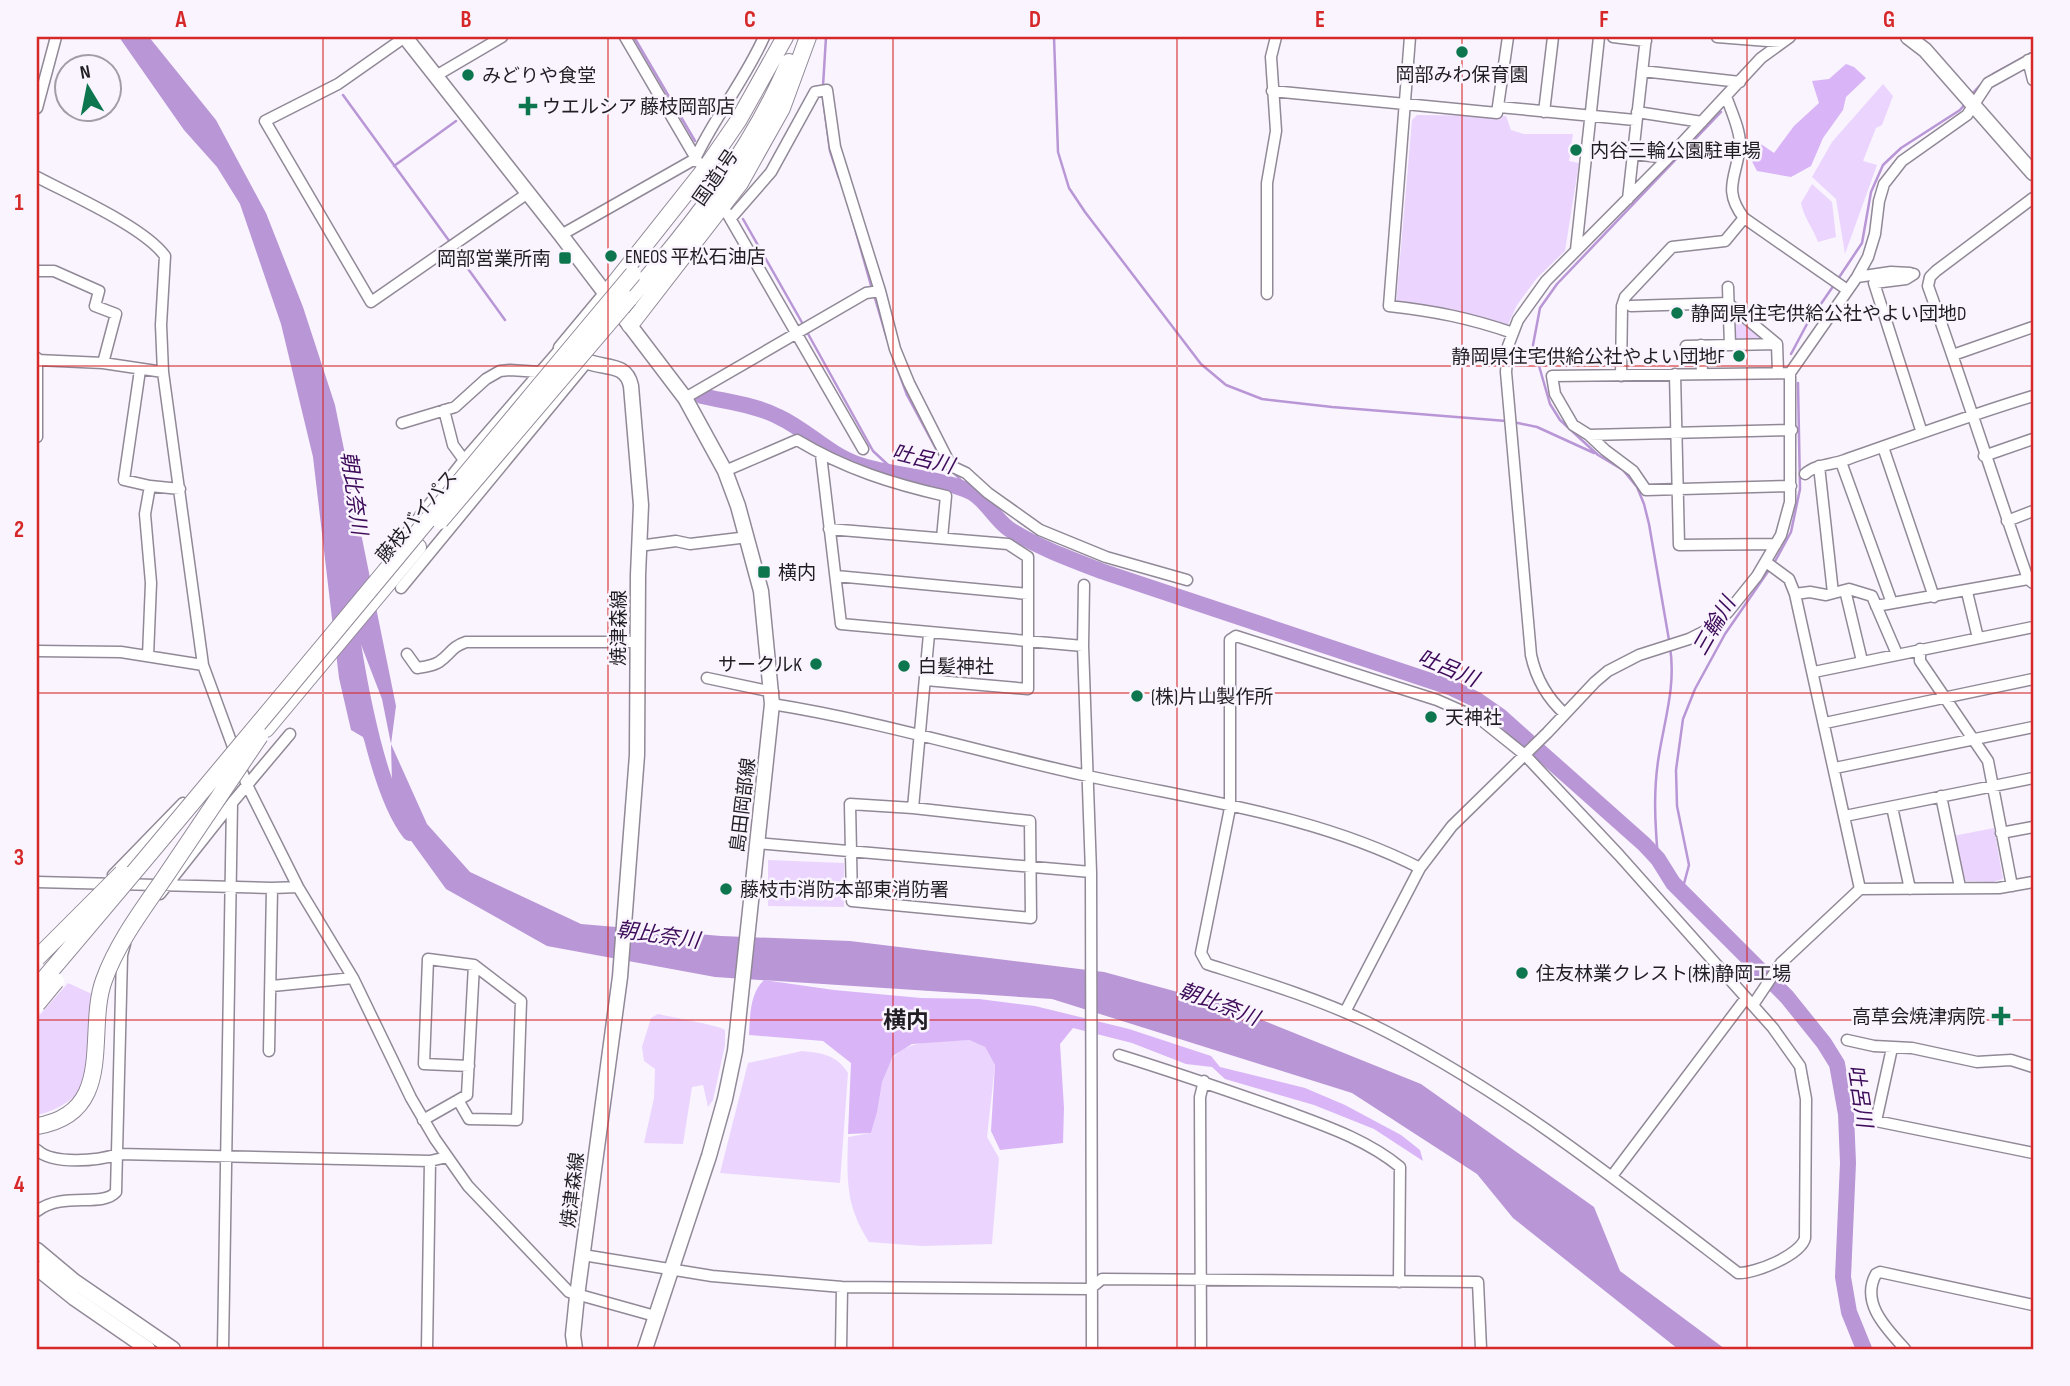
<svg xmlns="http://www.w3.org/2000/svg" width="2070" height="1386" font-family="'Sofia Sans Condensed','Noto Sans JP',sans-serif">
	<rect width="100%" height="100%" fill="#f9f4fe"/>
	<path fill="#ebd5fe" d="M1883 84 1893 96 1882 125 1876 128 1863 161 1877 165 1845 254 1836 199 1812 177 1832 142Z
		M1417 115 1506 116 1511 130 1524 134H1573L1569 161 1579 163 1565 251 1537 278 1517 305 1505 331 1396 304 1412 120Z
		M1812 184 1832 202 1836 237 1818 242C1813 228 1804 218 1801 203Z
		M1734 312 1769 340 1733 341Z
		M1994 828 2003 879 1993 882 1965 881 1953 836Z
		M768 860 844 863V907L768 906Z
		M68 983 92 994C91 1014 92 1072 83 1087 73 1101 53 1112 37 1115V1018Z
		M658 1014C670 1017 718 1025 725 1030V1045L713 1100 708 1107 703 1085 692 1087 683 1144 644 1143 654 1098 655 1069 644 1061 642 1047 651 1018Z
		M969 1040 985 1047 995 1065 987 1137 999 1158 992 1244 922 1246 869 1242C845 1205 847 1179 848 1137L871 1133C876 1117 878 1101 881 1084 892 1037 929 1041 969 1040Z
		M802 1051C822 1053 837 1055 848 1073L840 1183 720 1173 748 1063Z"/>
	<path fill="#d9b5f7" d="M1846 64 1854 67 1866 78 1846 97 1843 110 1823 138 1811 166 1791 177 1757 171 1748 154 1758 142 1774 153 1794 126 1819 103 1812 81 1829 79Z
		M764 980 834 990 921 998 979 999 1035 1006 1129 1029 1211 1056 1220 1067 1305 1088 1345 1105 1401 1135 1420 1150 1423 1161 1374 1129 1314 1105 1225 1079 1212 1067 1186 1064 1132 1043 1073 1028 1060 1044 1064 1108 1063 1143 1000 1150 991 1131 995 1065 985 1047 969 1040 912 1044 893 1056 882 1082 877 1112 871 1133 848 1134 851 1063 823 1041 749 1035C750 1016 750 993 764 980Z"/>
	<path fill="#b996d6" d="M119 37H149L216 120 266 213 303 307 335 405 396 706 391 744 427 824 470 872 581 924 721 936 850 941 1104 972 1222 1004 1421 1084 1594 1207 1620 1271 1725 1349H1678L1513 1218 1477 1174 1352 1093 1052 999 715 977 547 946 446 889 404 831 392 784 391 744 382 699 360 642 351 669 372 735 381 780 363 737 351 730 339 678 313 457 281 324 240 204 217 167 184 130Z"/>
	<g fill="none" stroke-linecap="round" stroke-linejoin="round">
		<path stroke="#b996d6" stroke-width="2.5" d="M634 37 695 141
			M1054 37 1058 152 1069 188 1085 212 1201 364 1226 385 1262 399 1332 407 1506 421
			M1993 74 2033 52
			M823 86 826 37
			M343 95 450 242
			M1971 95 1985 80
			M823 99 830 151 839 178
			M394 166 456 121
			M852 218 872 289
			M743 219 804 326
			M453 248 505 320
			M1838 279 1862 243 1871 192 1883 165 1901 148 1960 110 1965 104
			M874 295 887 339
			M807 332 873 451 900 476
			M1791 354 1807 324 1834 285
			M896 365 907 395 942 460
			M1513 422 1537 427 1594 453
			M951 470 973 493
			M1773 565 1791 532 1800 489 1798 383
			M1669 640 1649 524 1644 504 1637 487 1623 470 1598 455 1560 420 1550 404 1533 345 1540 308 1557 284 1721 112
			M1658 859C1655 823 1653 790 1659 755 1665 718 1676 685 1670 647
			M1682 891 1689 865 1677 806 1676 770 1683 719 1695 689 1725 634 1769 570"/>
		<path stroke="#b996d6" stroke-width="16" d="M702 396C728 402 756 405 779 417 807 430 828 454 857 464 891 476 940 477 971 492 986 500 995 519 1009 529 1037 547 1070 559 1101 571L1452 688 1477 700 1500 716 1644 844 1658 859 1673 883 1787 997 1824 1043 1837 1064 1846 1114 1848 1163 1843 1277 1849 1312 1864 1349
			M352 638C360 688 379 794 410 833"/>
		<defs>
			<path id="minor" d="M405 37 338 84 265 121 371 302 528 193
				M625 37 698 162
				M1410 37 1389 306C1434 311 1470 318 1513 333
				M1613 37 1646 41
				M1717 37 1781 42
				M2028 60 2033 80
				M1642 71 1740 82
				M433 74H439L502 37
				M1272 91 1497 113 1508 37
				M1726 96C1731 111 1740 129 1740 144 1738 175 1721 189 1744 218L1846 289
				M1499 107 1635 120
				M37 108 56 37
				M1544 112 1553 37
				M1637 112 1702 122
				M1633 154 1668 158
				M37 177C71 195 144 227 165 256L161 325 163 372 203 665 247 785 298 887 353 978 411 1098 435 1139 468 1186 569 1292 655 1316
				M2033 198 1936 271 1930 277 1928 286C1963 383 1994 482 2028 579L2033 583
				M1628 199 1646 37
				M727 213 863 449
				M731 218 771 172 815 92 827 90 835 147 880 291 895 349 909 383 951 466 966 473 988 493 1040 530 1106 557 1187 580
				M561 235 695 159C715 116 745 80 764 37
				M1576 250 1599 37
				M37 271H54L99 291 95 306 116 314 103 363
				M1914 274 1906 279 1874 283 1922 433
				M1857 277 1891 272 1910 273
				M1728 287 1730 345
				M1267 294V183L1276 131 1271 57 1276 37
				M1730 305 1777 344
				M1631 306 1729 303
				M1777 344 1778 373
				M1701 345 1702 373
				M1686 346 1777 344
				M1953 355 2033 327
				M37 358V437
				M37 360 103 363 163 372
				M140 370 124 480 150 486 145 514 151 583 148 656
				M1790 373 1552 376 1555 394 1573 425 1589 435 1605 450 1633 471 1646 490 1791 486
				M1675 374 1679 545 1776 544
				M1621 376 1622 306 1625 297 1672 247 1725 241 1744 218
				M685 398 866 293 880 291
				M444 410 453 445 464 460
				M402 423 455 407 486 379 500 371 510 370 540 372
				M1589 435 1792 430
				M1883 447 1934 597
				M821 455 841 624 1083 646
				M1984 456 2033 439
				M1841 462 1892 603
				M1819 466 1833 593
				M725 471 797 440C845 469 893 484 946 496L942 538
				M1805 474C1816 464 1832 465 1845 460 1908 438 1970 415 2033 396
				M150 486 180 489
				M2007 521 2033 511
				M829 529 1008 544 1028 557V689L926 680
				M639 546 676 541 690 544 748 537
				M392 552 464 460 561 348
				M1766 562 1789 579 1795 594 1860 889 1999 888 2033 882
				M836 576 1028 594
				M1084 585 1083 646 1091 872 1092 1349
				M401 588 587 362
				M1845 590 1862 661
				M1967 592 1978 638
				M1795 594 1810 592 1826 595 1849 589 1872 596 1897 654
				M1876 606 2028 579
				M1236 636 1437 700 1480 719 1525 755 1619 855 1773 1028 1800 1066 1806 1099 1805 1238C1801 1255 1754 1274 1738 1273 1622 1184 1499 1086 1367 1022 1316 998 1260 981 1207 964L1201 953 1230 808V640Z
				M1920 649V661L1988 761 2012 886
				M37 651 121 652 203 665
				M407 654 417 668C424 667 433 666 439 662 451 654 451 647 466 642H637
				M1814 672 2033 627
				M707 678 773 692
				M772 704C879 721 983 753 1088 776 1201 801 1316 815 1420 868
				M1565 714C1547 698 1536 678 1531 655L1506 372 1508 346 1518 320 1546 281 1668 158 1761 58 1790 37
				M1825 723 2033 679
				M1835 768 2033 727
				M1941 796 1960 887
				M850 804 913 808 1030 821 1031 918 852 901Z
				M1892 807 1910 889
				M913 808 929 634
				M1845 816 2033 778
				M2001 833 2033 827
				M757 843 1091 872
				M113 875 183 803
				M37 882 272 888 298 887
				M160 894 232 803
				M272 986 353 978
				M1753 1005 1781 963 1860 889
				M1345 1012 1420 868 1452 826 1547 733 1595 682 1608 671 1639 655 1689 639 1713 627 1728 612 1757 576 1781 535 1790 502V373L1857 277 1868 257 1875 234 1879 201 1884 184 1902 161 1967 115 1988 83 2033 58
				M1847 1040 1874 1046 1912 1048 1977 1062 2011 1060 2033 1067
				M1892 1048 1876 1121 2033 1153
				M269 1051 272 888
				M1119 1055C1174 1072 1229 1091 1283 1110 1323 1125 1366 1139 1400 1167L1399 1282
				M458 1100 469 1119 517 1120 521 1001 474 965 428 959 424 1064 469 1066
				M423 1120 467 1095 474 965
				M37 1150C53 1165 98 1161 118 1154L430 1161 447 1157
				M1612 1176 1746 998
				M37 1211C63 1191 102 1208 116 1192L122 955 125 944
				M583 1255 712 1276 842 1287 1090 1289 1102 1279 1478 1282 1481 1349
				M223 1349 232 803 290 734
				M427 1349 430 1161
				M841 1349 842 1287
				M1201 1349 1200 1097 1204 1081
				M1905 1349C1887 1329 1860 1303 1876 1274L1880 1272 2033 1305"/>
			<path id="major" d="M405 37 561 235 685 398 725 471 738 506 761 591 772 704 735 1051 725 1099 709 1156 645 1349
				M1908 37 1925 50 2033 173
				M37 1250 74 1281 173 1349
				M37 1268 74 1298 148 1349
				M575 1349 573 1335 577 1296 620 977 637 755 638 575 641 505 631 386C626 362 604 369 586 361 577 358 569 352 561 348L606 294"/>
			<path id="highway" d="M606 294 705 169 738 121 785 37
				M629 299C692 226 751 151 789 62
				M630 325 740 183 782 108 808 37
				M266 729 418 547"/>
		</defs>
		<use href="#minor" stroke="#918997" stroke-width="13"/>
		<use href="#major" stroke="#918997" stroke-width="17"/>
		<use href="#highway" stroke="#918997" stroke-width="18"/>
		<use href="#minor" stroke="#fff" stroke-width="10"/>
		<use href="#major" stroke="#fff" stroke-width="14"/>
		<use href="#highway" stroke="#fff" stroke-width="16"/>
		<defs>
			<path id="highway-bridge" d="M440 521 629 299
				M37 958 122 873
				M37 987C238 751 434 511 633 274
				M37 1004 56 981
				M37 1126C118 1113 85 1031 104 980 118 941 144 908 167 874 198 828 229 782 260 736"/>
		</defs>
		<use href="#highway-bridge" stroke="#918997" stroke-width="18" stroke-linecap="butt"/>
		<use href="#highway-bridge" stroke="#fff" stroke-width="16"/>
	</g>
	<path fill="none" stroke="#d62828" stroke-width="2" stroke-opacity="0.55" d="M323 37V1349M608 37V1349M893 37V1349M1177 37V1349M1462 37V1349M1747 37V1349M37 366H2033M37 693H2033M37 1020H2033"/>
	<g fill="#0d764e" stroke="#f9f4fe" stroke-width="2.5">
		<circle cx="1462" cy="52" r="7"/>
		<circle cx="468" cy="75" r="7"/>
		<path d="M524.5 95.5h7v7h7v7h-7v7h-7v-7h-7v-7h7z"/>
		<circle cx="1576" cy="150" r="7"/>
		<circle cx="611" cy="256" r="7"/>
		<rect x="558" y="251" width="14" height="14" rx="3.5"/>
		<circle cx="1677" cy="313" r="7"/>
		<circle cx="1739" cy="356" r="7"/>
		<rect x="757" y="565" width="14" height="14" rx="3.5"/>
		<circle cx="816" cy="664" r="7"/>
		<circle cx="904" cy="666" r="7"/>
		<circle cx="1137" cy="696" r="7"/>
		<circle cx="1431" cy="717" r="7"/>
		<circle cx="726" cy="889" r="7"/>
		<circle cx="1522" cy="973" r="7"/>
		<path d="M1997.5 1005.5h7v7h7v7h-7v7h-7v-7h-7v-7h7z"/>
	</g>
	<g text-anchor="middle" stroke-width="5" stroke-linejoin="round" paint-order="stroke">
		<g font-size="19" fill="#211e23" stroke="#f9f4fe" text-anchor="start">
			<text x="1462" y="81" text-anchor="middle">岡部みわ保育園</text>
			<text x="482" y="82">みどりや食堂</text>
			<text x="542" y="113">ウエルシア 藤枝岡部店</text>
			<text x="1590" y="157">内谷三輪公園駐車場</text>
			<text x="625" y="263">ENEOS 平松石油店</text>
			<text x="551" y="265" text-anchor="end">岡部営業所南</text>
			<text x="1691" y="320">静岡県住宅供給公社やよい団地D</text>
			<text x="1725" y="363" text-anchor="end">静岡県住宅供給公社やよい団地F</text>
			<text x="778" y="579">横内</text>
			<text x="802" y="671" text-anchor="end">サークルK</text>
			<text x="918" y="673">白髪神社</text>
			<text x="1151" y="703">(株)片山製作所</text>
			<text x="1445" y="724">天神社</text>
			<text x="740" y="896">藤枝市消防本部東消防署</text>
			<text x="1536" y="980">住友林業クレスト(株)静岡工場</text>
			<text x="1985" y="1023" text-anchor="end">高草会焼津病院</text>
		</g>
		<g font-size="19" fill="#211e23" stroke="#f9f4fe">
			<text transform="translate(715 177) rotate(-55)" y="7">国道1号</text>
			<text transform="translate(416 516) rotate(-50)" y="7">藤枝バイパス</text>
			<text transform="translate(618 628) rotate(-90)" y="7">焼津森線</text>
			<text transform="translate(742 805) rotate(-83)" y="7">島田岡部線</text>
			<text transform="translate(572 1190) rotate(-83)" y="7">焼津森線</text>
		</g>
		<g font-size="21" font-style="italic" fill="#3d0b59" stroke="#f9f4fe">
			<text transform="translate(923 459) rotate(14)" y="7">吐呂川</text>
			<text transform="translate(354 493) rotate(82)" y="7">朝比奈川</text>
			<text transform="translate(1714 626) rotate(-60)" y="7">三輪川</text>
			<text transform="translate(1448 668) rotate(23)" y="7">吐呂川</text>
			<text transform="translate(658 935) rotate(8)" y="7">朝比奈川</text>
			<text transform="translate(1219 1004) rotate(21)" y="7">朝比奈川</text>
			<text transform="translate(1860 1096) rotate(81)" y="7">吐呂川</text>
		</g>
		<g font-size="23" font-weight="bold" fill="#211e23" stroke="#f9f4fe">
			<text x="906" y="1028">横内</text>
		</g>
	</g>
	<rect width="2070" height="1386" fill="none" stroke="#f9f4fe" stroke-width="77"/>
	<g transform="translate(88 88) rotate(350)"><circle r="33" fill="#f9f4fe" stroke="#a39ea6" stroke-width="2"/>
	<path d="M0-5L12 26L0 18L-12 26Z" fill="#0d764e"/>
	<text y="-10" font-size="19" font-weight="bold" text-anchor="middle" fill="#211e23">N</text>
	</g>
	<rect x="38" y="38" width="1994" height="1310" fill="none" stroke="#d62828" stroke-width="2.5"/>
	<g font-size="23" text-anchor="middle" font-weight="bold" fill="#d62828">
		<text x="181" y="27">A</text>
		<text x="466" y="27">B</text>
		<text x="750" y="27">C</text>
		<text x="1035" y="27">D</text>
		<text x="1320" y="27">E</text>
		<text x="1604" y="27">F</text>
		<text x="1889" y="27">G</text>
		<text x="19" y="210">1</text>
		<text x="19" y="537">2</text>
		<text x="19" y="865">3</text>
		<text x="19" y="1192">4</text>
	</g>
</svg>
